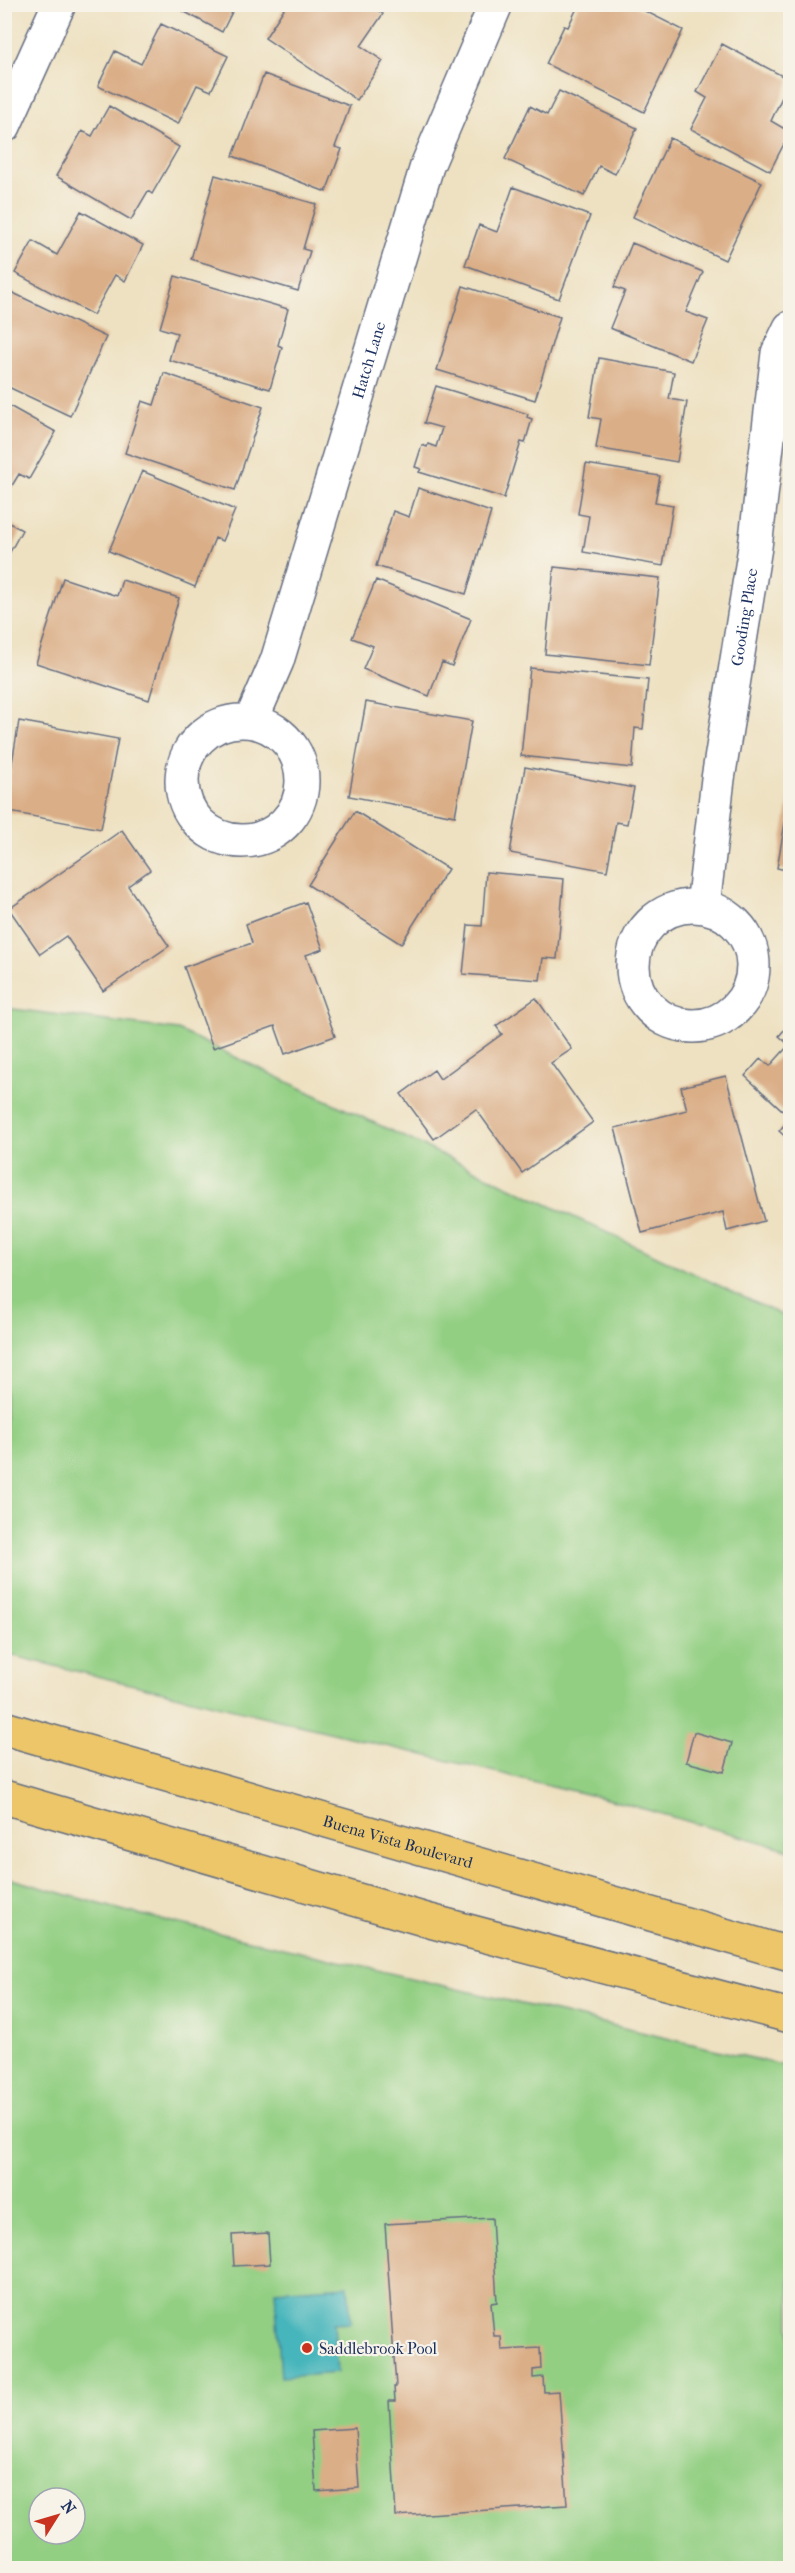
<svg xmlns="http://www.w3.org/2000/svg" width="795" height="2573" font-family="'IM FELL French Canon',serif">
	<rect width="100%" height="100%" fill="#f7f3e8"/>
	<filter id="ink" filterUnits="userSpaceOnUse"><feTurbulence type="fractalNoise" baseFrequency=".0167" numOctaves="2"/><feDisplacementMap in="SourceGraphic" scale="12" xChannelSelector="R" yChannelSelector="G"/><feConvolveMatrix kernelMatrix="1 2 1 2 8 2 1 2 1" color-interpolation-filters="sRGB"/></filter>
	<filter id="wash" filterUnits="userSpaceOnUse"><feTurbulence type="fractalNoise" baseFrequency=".008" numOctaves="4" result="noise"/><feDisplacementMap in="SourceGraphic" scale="24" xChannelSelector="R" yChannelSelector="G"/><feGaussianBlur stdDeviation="1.35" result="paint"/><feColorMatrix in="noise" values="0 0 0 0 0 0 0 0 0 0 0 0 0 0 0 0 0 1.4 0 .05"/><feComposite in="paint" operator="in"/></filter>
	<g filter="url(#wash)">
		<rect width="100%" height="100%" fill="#eee1c1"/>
		<path fill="#93cf83" stroke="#577f70" stroke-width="1.5" fill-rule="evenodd" d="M5 1008 178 1030 790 1319V1850L619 1802 5 1654Z
			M4 1877 125 1911 790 2067V2568H5ZM39 2498H75V2534H39Z"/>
		<path fill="#46b6bc" stroke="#30728d" stroke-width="1.5" d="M348 2286 351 2322 334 2323 337 2373 281 2377 275 2291Z"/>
		<g id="blocks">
			<path fill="#daae87" d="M170 4H236L222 32Z
				M287 4H368L383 14 361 46 383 61 357 100 265 38Z
				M579 4H631L683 30 644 112 546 64 564 26 568 27Z
				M161 24 228 56 211 91 197 85 178 124 98 86 115 51 141 64Z
				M722 44 790 80 771 121 790 132 770 171 691 129 707 98 697 92Z
				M264 74 350 106 335 147 342 149 326 192 233 156Z
				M559 91 637 128 615 174 599 166 584 196 505 159 530 106 547 115Z
				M109 106 179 147 152 194 148 191 131 220 56 176 82 131 92 136Z
				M670 138 762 182 725 260 633 217Z
				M215 175 316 204 303 249 310 251 298 291 191 259Z
				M513 187 590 216 559 299 465 265 479 225 497 232Z
				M81 211 143 245 125 281 115 275 93 315 15 273 33 241 57 255Z
				M632 243 703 272 686 312 708 320 691 361 610 328 625 291 614 287Z
				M175 276 288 309 278 345 282 347 270 389 169 360 177 333 160 328Z
				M463 286 560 317 535 400 437 370Z
				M11 292 106 337 70 416 4 385V306Z
				M599 358 674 372 669 399 687 402 677 462 596 448 601 419 589 417Z
				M164 373 263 407 235 490 125 453 142 401 154 405Z
				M436 386 528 414 527 417 532 419 525 443 521 442 504 498 419 472 421 469 415 467 422 445 427 447 428 444 436 447 442 428 424 423Z
				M4 403 56 432 29 479 19 474 4 499Z
				M586 464 660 476 655 502 673 505 663 566 583 552 589 516 578 514Z
				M142 471 235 510 222 541 215 538 195 587 109 551Z
				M418 488 491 512 466 594 376 566 393 511 409 517Z
				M4 520 22 530 4 563Z
				M554 567 660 578 649 665 545 654Z
				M63 578 117 596 122 580 179 598 149 700 36 663Z
				M376 580 471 619 452 666 442 662 429 696 363 669 373 646 352 638Z
				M530 668 648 680 643 729 635 728 632 768 521 756Z
				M366 702 472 721 455 816 349 796Z
				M19 721 118 739 101 829 4 811Z
				M525 767 634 788 627 824 616 822 607 871 510 853Z
				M789 800H790V871L777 868Z
				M355 811 448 869 401 944 308 885Z
				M122 830 150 870 128 886 169 946 103 991 66 936 40 954 9 909Z
				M486 872 564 879 557 959 543 958 540 980 463 974 468 925 482 926Z
				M306 902 323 949 306 955 335 1036 285 1054 275 1026 213 1048 184 967 252 943 246 924Z
				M536 998 572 1049 551 1063 593 1122 522 1173 476 1109 434 1139 401 1094 434 1070 440 1079 502 1034 496 1026Z
				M790 1023V1117L745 1076 761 1058 770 1066 789 1045 779 1036Z
				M726 1076 764 1221 727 1231 723 1212 642 1233 615 1128 687 1110 681 1087Z
				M790 1118V1141L779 1131Z
				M694 1732 732 1743 724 1772 686 1762Z
				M492 2218 497 2302 491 2303 494 2336H501L502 2350 540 2348 541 2369 533 2370V2378L543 2377 544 2392 559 2391 567 2505 396 2516 389 2401H395L394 2387H396L385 2224Z
				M268 2233 270 2264 234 2266 232 2235Z
				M355 2428 359 2488 316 2491 312 2431Z"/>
		</g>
	</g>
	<g filter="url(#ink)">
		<use href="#blocks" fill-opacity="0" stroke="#656d81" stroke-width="1.5"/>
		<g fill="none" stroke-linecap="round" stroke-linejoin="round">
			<defs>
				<g id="minor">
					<path d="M4 126 59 4"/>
					<path id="s1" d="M251 721 277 661 427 166 496 4"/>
					<circle cx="242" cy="781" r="60"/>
					<path id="s2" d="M703 906 718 779 755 547 778 353 790 328"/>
					<circle cx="693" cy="966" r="60"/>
				</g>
				<g id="major">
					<path id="s3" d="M4 1728 790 1954"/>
					<path d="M4 1797 430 1921 790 2016"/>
				</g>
			</defs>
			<use href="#minor" stroke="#656d81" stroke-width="36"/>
			<use href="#major" stroke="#656d81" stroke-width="36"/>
			<use href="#minor" stroke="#fff" stroke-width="33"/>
			<use href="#major" stroke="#ecc669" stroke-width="33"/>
		</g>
	</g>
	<circle fill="#c8321e" stroke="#f7f3e8" stroke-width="2" cx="307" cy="2348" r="6"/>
	<g text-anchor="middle" stroke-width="4.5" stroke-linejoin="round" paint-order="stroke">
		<g font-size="16" fill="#1b2f5e" stroke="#f7f3e8">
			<text dy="6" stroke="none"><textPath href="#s1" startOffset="380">Hatch Lane</textPath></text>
			<text dy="6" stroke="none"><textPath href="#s2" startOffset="292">Gooding Place</textPath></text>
			<text dy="6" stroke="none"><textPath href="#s3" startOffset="410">Buena Vista Boulevard</textPath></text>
		</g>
		<g font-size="16" fill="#1b2f5e" stroke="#f7f3e8" text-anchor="start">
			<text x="319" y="2354">Saddlebrook Pool</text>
		</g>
	</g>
	<rect width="795" height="2573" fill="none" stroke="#f7f3e8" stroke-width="24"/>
	<g transform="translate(57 2516) rotate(53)"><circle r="28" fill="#f7f3e8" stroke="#9fa5b1" stroke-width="1.5"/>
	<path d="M0-4.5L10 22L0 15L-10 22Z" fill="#c8321e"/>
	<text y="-9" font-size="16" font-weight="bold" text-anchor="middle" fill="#1b2f5e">N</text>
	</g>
</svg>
